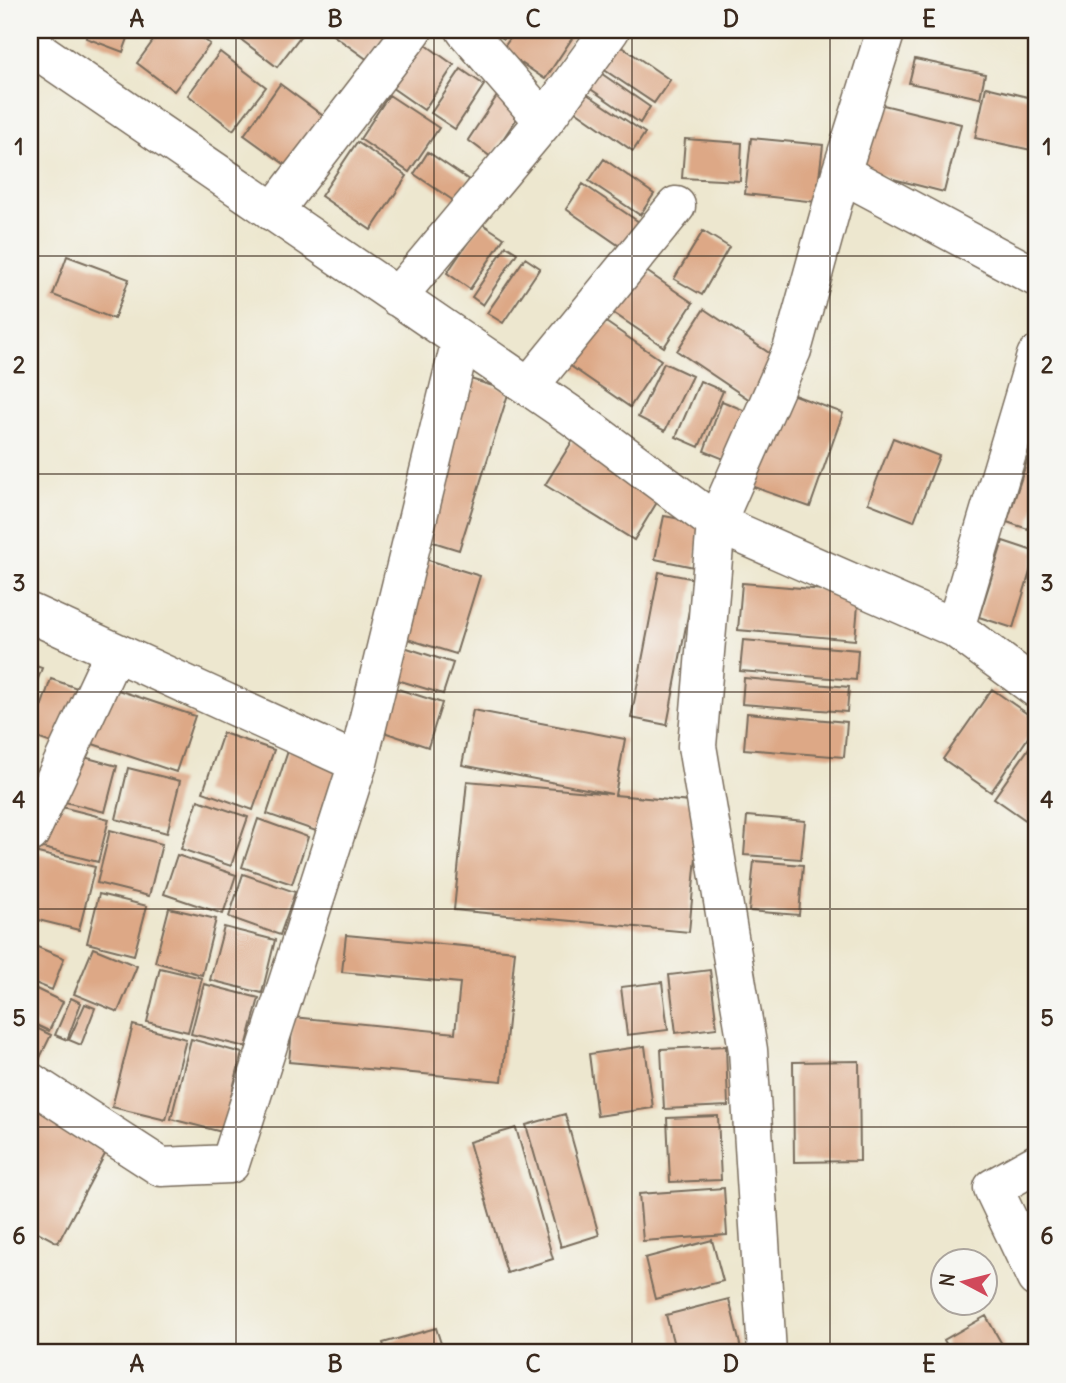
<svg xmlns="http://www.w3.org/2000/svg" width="1066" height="1383" font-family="Delius,sans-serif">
	<rect width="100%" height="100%" fill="#f6f6f2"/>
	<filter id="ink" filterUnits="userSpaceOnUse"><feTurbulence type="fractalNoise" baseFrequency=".0143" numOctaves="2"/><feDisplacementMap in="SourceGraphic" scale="14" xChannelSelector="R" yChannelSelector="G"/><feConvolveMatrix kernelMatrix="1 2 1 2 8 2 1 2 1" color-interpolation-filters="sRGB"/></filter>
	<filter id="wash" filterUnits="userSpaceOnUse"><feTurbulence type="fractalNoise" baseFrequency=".00686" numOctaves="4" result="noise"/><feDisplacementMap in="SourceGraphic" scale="28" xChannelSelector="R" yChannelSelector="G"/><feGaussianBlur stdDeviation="1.57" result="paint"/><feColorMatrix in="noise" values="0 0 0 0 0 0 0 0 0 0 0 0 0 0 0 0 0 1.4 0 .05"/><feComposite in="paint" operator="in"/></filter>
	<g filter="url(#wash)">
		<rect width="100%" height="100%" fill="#ede7cf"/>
		<g id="blocks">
			<path fill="#dda886" d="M89 30H131L123 52 86 38Z
				M161 30H192L210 44 174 91 137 63Z
				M239 30H305L277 67 235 35Z
				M326 30H389L368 60Z
				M490 30H511L504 39Z
				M516 30H568L575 34 545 79 502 50Z
				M608 37 670 80 654 103 591 61Z
				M419 40 454 65 424 110 388 85Z
				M220 52 266 87 233 130 188 95Z
				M915 59 985 74 980 98 909 83Z
				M589 65 650 107 640 123 579 81Z
				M461 69 484 85 455 129 431 113Z
				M280 84 330 121 294 171 244 135Z
				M575 86 645 133 633 151 564 103Z
				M986 87 1036 99V151L975 138Z
				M499 93 523 109 491 157 468 140Z
				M389 95 439 128 409 172 360 139Z
				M867 101 961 124 944 192 850 168Z
				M751 138 823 145 816 202 745 194Z
				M685 139 742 143 740 181 682 178Z
				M357 142 407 176 371 230 321 196Z
				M428 152 469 180 454 201 414 174Z
				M604 159 654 194 640 215 589 181Z
				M583 184 639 222 621 247 566 209Z
				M481 223 504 238 470 289 447 273Z
				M703 231 729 247 702 295 674 279Z
				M506 246 517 253 483 305 472 297Z
				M67 256 129 279 114 319 53 295Z
				M525 258 540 268 503 323 487 313Z
				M639 266 693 303 664 347 609 310Z
				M704 309 778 359 750 400 677 351Z
				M600 318 661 360 630 407 569 365Z
				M664 363 692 376 665 431 638 417Z
				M464 377 509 391 459 550 414 536Z
				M700 381 723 391 699 447 676 437Z
				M783 391 843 413 810 507 751 486Z
				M722 401 748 412 729 461 704 451Z
				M893 438 939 456 914 521 868 503Z
				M573 440 662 494 634 540 545 485Z
				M1028 458 1036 461V503L1028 529 1007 522Z
				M664 516 702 523 694 567 655 559Z
				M1003 541 1036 552 1013 628 979 617Z
				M425 559 480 576 456 654 401 637Z
				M659 572 695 579 667 725 631 718Z
				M742 583 859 593 855 640 738 630Z
				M743 640 858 650 856 680 740 671Z
				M401 646 453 663 443 694 391 678Z
				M30 664 42 668 30 700Z
				M744 678 849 687 847 712 742 704Z
				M51 679 86 691 66 748 31 736Z
				M382 684 442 703 428 747 369 727Z
				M103 685 195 716 176 772 84 741Z
				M992 689 1036 720V726L991 792 943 759Z
				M473 710 625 739 615 795 701 803 689 932 454 910 467 781 612 794 462 765Z
				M747 713 847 722 844 757 744 749Z
				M223 733 274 750 253 810 203 792Z
				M1036 738V824L1034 826 994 798Z
				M289 748 338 765 316 831 267 814Z
				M69 753 117 766 105 812 57 800Z
				M128 768 180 781 167 833 116 819Z
				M198 800 248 817 231 866 181 849Z
				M50 804 109 819 98 862 39 847Z
				M747 816 805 821 801 859 744 855Z
				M258 819 308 837 292 884 242 867Z
				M110 830 162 844 149 896 97 883Z
				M34 852 95 867 79 930 30 918V870Z
				M177 855 236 875 223 914 164 894Z
				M754 861 803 865 799 915 749 911Z
				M243 874 295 892 280 935 229 917Z
				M99 894 147 906 134 955 87 943Z
				M169 908 216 919 202 975 155 962Z
				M224 927 275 940 262 993 210 980Z
				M346 935 515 951 502 1081 289 1062 293 1017 455 1033 460 983 342 972Z
				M30 944 64 958 52 990 30 981Z
				M93 948 137 966 118 1012 74 994Z
				M160 968 202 978 188 1032 147 1022Z
				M710 970 717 1028 676 1033 669 975Z
				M662 982 668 1030 627 1035 621 987Z
				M204 984 259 998 246 1047 191 1034Z
				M30 986 63 1002 49 1031 30 1022Z
				M71 998 81 1003 67 1040 55 1035Z
				M85 1004 95 1008 81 1045 69 1040Z
				M30 1025 51 1035 34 1070 30 1068Z
				M133 1025 186 1039 166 1120 112 1107Z
				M191 1039 242 1053 222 1132 171 1119Z
				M645 1046 653 1108 597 1116 589 1054Z
				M726 1046 728 1106 664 1109 661 1049Z
				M859 1061 860 1161 794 1162 793 1062Z
				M30 1099 111 1143 58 1243 30 1228Z
				M565 1114 599 1235 561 1247 526 1125Z
				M718 1116 721 1180 670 1182 667 1118Z
				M516 1128 553 1259 507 1273 469 1142Z
				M724 1188 727 1235 643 1241 639 1194Z
				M712 1240 723 1281 655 1299 645 1258Z
				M729 1299 742 1353H676L666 1315Z
				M986 1316 1007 1353H951L944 1340Z
				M436 1328 444 1353H386L383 1343Z"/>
		</g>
	</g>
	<g filter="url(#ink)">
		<use href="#blocks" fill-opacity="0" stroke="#796c5c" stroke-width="2"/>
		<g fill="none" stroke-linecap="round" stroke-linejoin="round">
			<defs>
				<path id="street" d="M465 30 544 121
					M886 30 841 173 792 350 716 523 955 628 1036 688
					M30 45 572 416 716 523 697 746 748 1050 767 1353
					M841 173 1036 277
					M273 212 413 30
					M397 297 544 121 610 30
					M529 386 676 206
					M30 613 358 763
					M955 628 1036 356
					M30 833 114 653
					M30 1082 161 1167 230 1164 358 763 461 340
					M1036 1164 993 1188 1036 1278"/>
			</defs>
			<use href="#street" stroke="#796c5c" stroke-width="41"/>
			<use href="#street" stroke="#fff" stroke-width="38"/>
		</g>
	</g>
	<path fill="none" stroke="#3b2a1e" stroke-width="2" stroke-opacity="0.55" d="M236 30V1353M434 30V1353M632 30V1353M830 30V1353M30 256H1036M30 474H1036M30 692H1036M30 909H1036M30 1127H1036"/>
	<rect width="1066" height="1383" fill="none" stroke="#f6f6f2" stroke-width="77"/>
	<g transform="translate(964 1282) rotate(277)"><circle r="33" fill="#f6f6f2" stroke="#aba49d" stroke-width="2"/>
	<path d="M0-5L12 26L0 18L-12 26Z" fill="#d1495b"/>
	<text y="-10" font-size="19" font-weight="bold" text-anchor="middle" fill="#3b2a1e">N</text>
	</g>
	<rect x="38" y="38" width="990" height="1306" fill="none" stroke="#3b2a1e" stroke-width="2.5"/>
	<g font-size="23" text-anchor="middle" font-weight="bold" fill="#3b2a1e">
		<text x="137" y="27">A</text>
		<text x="335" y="27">B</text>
		<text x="533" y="27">C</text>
		<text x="731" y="27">D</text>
		<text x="929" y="27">E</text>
		<text x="19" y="155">1</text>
		<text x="1047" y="155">1</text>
		<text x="19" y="373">2</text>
		<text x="1047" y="373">2</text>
		<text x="19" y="591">3</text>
		<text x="1047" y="591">3</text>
		<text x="19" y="808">4</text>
		<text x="1047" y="808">4</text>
		<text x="19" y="1026">5</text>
		<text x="1047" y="1026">5</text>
		<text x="19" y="1244">6</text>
		<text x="1047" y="1244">6</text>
		<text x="137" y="1372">A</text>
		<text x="335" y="1372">B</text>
		<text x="533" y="1372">C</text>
		<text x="731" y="1372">D</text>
		<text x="929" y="1372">E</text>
	</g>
</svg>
